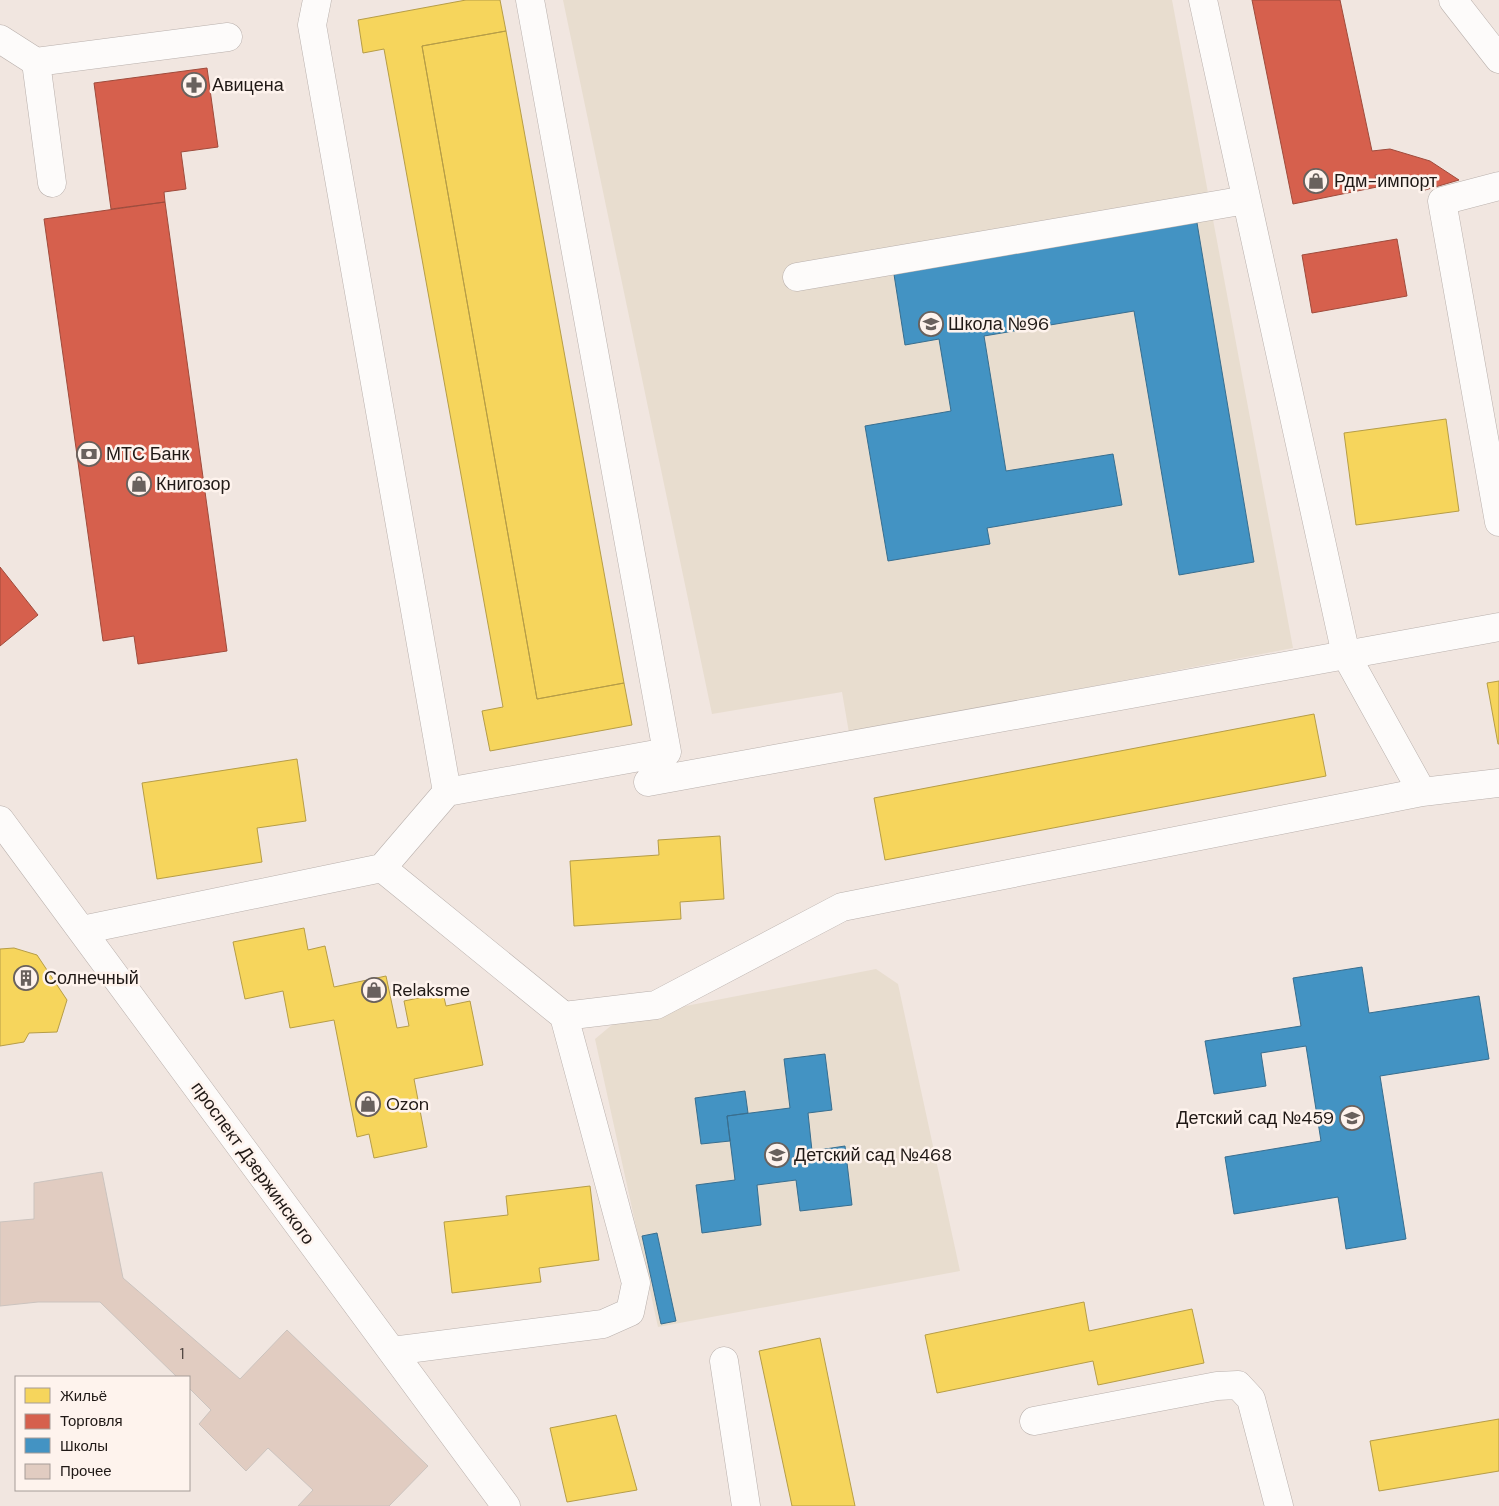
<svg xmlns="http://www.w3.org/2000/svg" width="1499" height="1506" font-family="'DM Sans',sans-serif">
	<rect width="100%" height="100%" fill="#f1e6e0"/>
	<path fill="#e8ddcf" d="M563 0H1172L1293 648 849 733 842 692 712 714Z
		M876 969 898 984 960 1271 658 1327 595 1039 619 1019Z"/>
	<path fill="#f6d55c" stroke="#b69d47" d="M466 0H500L506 31 422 46 537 699 624 683 632 725 490 751 482 711 503 707 384 49 363 53 358 20Z
		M506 31 624 683 537 699 422 46Z
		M1446 419 1459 511 1356 525 1344 433Z
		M1499 681V744H1498L1487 683Z
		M1314 714 1326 776 885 860 874 798Z
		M297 759 306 821 257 828 262 862 157 879 142 783Z
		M720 836 724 899 680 902 681 919 574 926 570 861 659 855 658 840Z
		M304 928 308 950 325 946 334 987 386 976 397 1028 409 1026 404 1001 443 993 446 1006 470 1001 483 1065 414 1079 427 1147 374 1158 369 1134 357 1137 334 1020 290 1028 283 991 245 999 233 942Z
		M14 948 37 955 67 1000 57 1032 29 1033 24 1042 0 1046V949Z
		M590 1186 599 1260 539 1268 541 1282 452 1293 444 1222 508 1215 506 1196Z
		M1084 1302 1089 1331 1192 1309 1204 1363 1098 1385 1093 1361 937 1393 925 1335Z
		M820 1338 855 1506H792L759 1351Z
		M616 1415 637 1490 567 1502 550 1428Z
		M1499 1419V1471L1379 1491 1370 1441Z"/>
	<path fill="#d6604d" stroke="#9f4b3c" d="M1252 0H1340L1372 151 1390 149 1430 161 1459 180 1425 190 1404 177 1375 175 1377 187 1293 204Z
		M207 68 218 147 181 152 186 189 164 192 165 202 111 209 94 83Z
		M165 202 227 651 138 664 134 636 103 641 44 219Z
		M1397 239 1407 296 1312 313 1302 255Z
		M0 567 38 615 0 646Z"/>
	<path fill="#4393c3" stroke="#386e8f" d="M1196 217 1254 562 1179 575 1134 311 984 336 1006 471 1113 454 1122 505 987 528 990 544 888 561 865 426 951 411 939 339 905 345 893 268Z
		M1362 967 1369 1013 1479 996 1489 1059 1380 1076 1406 1239 1346 1249 1338 1197 1234 1214 1225 1157 1321 1141 1306 1046 1261 1053 1266 1086 1214 1094 1205 1041 1301 1026 1293 978Z
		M825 1054 832 1110 808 1113 812 1151 845 1146 852 1205 800 1211 796 1180 757 1185 761 1225 702 1233 696 1185 735 1180 727 1116 790 1108 784 1059Z
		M745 1091 748 1113 727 1116 730 1141 701 1144 695 1098Z
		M657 1233 676 1321 661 1324 642 1236Z"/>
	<path fill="#e1ccc1" stroke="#cbc3be" d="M102 1172 123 1278 240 1379 287 1330 428 1466 389 1506H298L313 1490 268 1448 246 1471 199 1424 211 1410 189 1388V1377H177L100 1302H38L0 1306V1222L34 1219V1183Z"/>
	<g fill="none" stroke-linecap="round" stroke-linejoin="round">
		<defs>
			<path id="minor" d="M1203 0 1346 655 1422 792
				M1453 0 1499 59
				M0 39 36 62 228 37
				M36 62 52 183
				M1499 186 1442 201 1499 522
				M797 277 1246 200
				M648 782 1499 627
				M447 792 667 752 530 0
				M0 820 506 1506
				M382 868 564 1016 656 1005 842 907 1422 792 1499 783
				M82 930 382 868 447 792 312 25 317 0
				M392 1351 603 1324 630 1312 636 1283 564 1016
				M724 1361 746 1506
				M1034 1421 1217 1386 1238 1385 1251 1399 1279 1506"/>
		</defs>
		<use href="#minor" stroke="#b9b0ac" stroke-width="29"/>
		<use href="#minor" stroke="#fdfbfa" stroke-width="28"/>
	</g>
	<defs>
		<symbol id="pharmacy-ring" viewBox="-11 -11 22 22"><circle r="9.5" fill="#fef3ed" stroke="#69615d" stroke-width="1.5"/><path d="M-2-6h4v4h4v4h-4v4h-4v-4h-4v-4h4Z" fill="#69615d"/></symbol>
		<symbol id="shop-ring" viewBox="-11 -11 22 22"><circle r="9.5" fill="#fef3ed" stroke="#69615d" stroke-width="1.5"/><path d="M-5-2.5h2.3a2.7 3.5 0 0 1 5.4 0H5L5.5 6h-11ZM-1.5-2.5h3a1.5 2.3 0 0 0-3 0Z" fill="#69615d"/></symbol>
		<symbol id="school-ring" viewBox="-11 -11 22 22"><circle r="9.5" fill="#fef3ed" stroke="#69615d" stroke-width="1.5"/><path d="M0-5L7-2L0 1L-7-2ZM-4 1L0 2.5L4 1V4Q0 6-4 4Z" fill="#69615d"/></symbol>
		<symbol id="bank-ring" viewBox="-11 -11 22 22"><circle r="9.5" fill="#fef3ed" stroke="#69615d" stroke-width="1.5"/><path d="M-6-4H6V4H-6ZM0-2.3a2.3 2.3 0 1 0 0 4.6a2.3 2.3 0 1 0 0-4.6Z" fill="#69615d"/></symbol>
		<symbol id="building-ring" viewBox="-11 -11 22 22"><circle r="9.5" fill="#fef3ed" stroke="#69615d" stroke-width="1.5"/><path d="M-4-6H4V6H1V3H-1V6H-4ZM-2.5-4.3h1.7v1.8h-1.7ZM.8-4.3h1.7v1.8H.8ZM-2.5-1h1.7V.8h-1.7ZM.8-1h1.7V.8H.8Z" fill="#69615d"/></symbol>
	</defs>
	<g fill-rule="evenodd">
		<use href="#pharmacy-ring" x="180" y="71" width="28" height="28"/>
		<use href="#shop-ring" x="1302" y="167" width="28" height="28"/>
		<use href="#school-ring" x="917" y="310" width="28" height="28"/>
		<use href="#bank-ring" x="75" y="440" width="28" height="28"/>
		<use href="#shop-ring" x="125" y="470" width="28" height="28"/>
		<use href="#building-ring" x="12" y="964" width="28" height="28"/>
		<use href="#shop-ring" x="360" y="976" width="28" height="28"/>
		<use href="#shop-ring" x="354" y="1090" width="28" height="28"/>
		<use href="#school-ring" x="1338" y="1104" width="28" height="28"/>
		<use href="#school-ring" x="763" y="1141" width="28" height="28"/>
	</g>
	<g text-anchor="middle" stroke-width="5" stroke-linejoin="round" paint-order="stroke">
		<g font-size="15" fill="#504641">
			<text x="182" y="1359">1</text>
		</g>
		<g font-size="18" fill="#201916" stroke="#fef3ed" text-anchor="start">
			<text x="212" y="91">Авицена</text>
			<text x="1334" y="187">Рдм-импорт</text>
			<text x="948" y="330">Школа №96</text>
			<text x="106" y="460">МТС Банк</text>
			<text x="156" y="490">Книгозор</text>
			<text x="44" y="984">Солнечный</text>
			<text x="392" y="996">Relaksme</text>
			<text x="386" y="1110">Ozon</text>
			<text x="1334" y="1124" text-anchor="end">Детский сад №459</text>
			<text x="794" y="1161">Детский сад №468</text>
		</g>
		<g font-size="18" fill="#201916" stroke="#fef3ed">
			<text transform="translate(253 1163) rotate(54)" y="6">проспект Дзержинского</text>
		</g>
	</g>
	<rect x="15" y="1376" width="175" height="115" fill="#fef3ed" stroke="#a59c97"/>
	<rect x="25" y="1388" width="25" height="15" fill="#f6d55c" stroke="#a59c97"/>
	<text x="60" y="1401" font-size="15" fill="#201916">Жильё</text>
	<rect x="25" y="1414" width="25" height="15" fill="#d6604d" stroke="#a59c97"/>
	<text x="60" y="1426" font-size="15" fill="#201916">Торговля</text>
	<rect x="25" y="1438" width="25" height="15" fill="#4393c3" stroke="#a59c97"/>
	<text x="60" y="1451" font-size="15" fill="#201916">Школы</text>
	<rect x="25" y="1464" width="25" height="15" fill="#e1ccc1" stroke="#a59c97"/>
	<text x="60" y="1476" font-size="15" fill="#201916">Прочее</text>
</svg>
